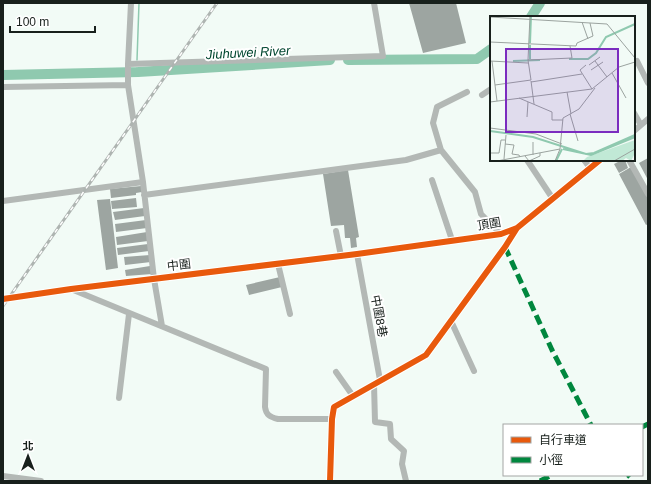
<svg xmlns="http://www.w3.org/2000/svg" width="651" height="484" font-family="Arial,'Noto Sans TC',sans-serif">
	<rect width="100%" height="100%" fill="#f2fbf6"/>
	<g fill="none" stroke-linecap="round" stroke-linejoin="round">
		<path stroke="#8fc9af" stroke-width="1.5" d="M137 60 139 3
			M137 68 138 72"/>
		<path stroke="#8fc9af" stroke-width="10" d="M531 17 540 3
			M348 60 477 59 491 49
			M3 75 138 72 330 60"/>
	</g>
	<path fill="#9da5a1" d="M409 3H456L466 43 423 53Z
		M648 158V180L639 163Z
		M622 160H625L628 168 619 173 614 164Z
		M631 167 648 196V224L646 225 619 174Z
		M348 170 359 237 356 238 357 247 351 248 350 238H345L344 225 331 226 323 174Z
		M141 186 142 192 136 193V195L111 198 110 189Z
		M136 198 137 207 112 209 111 201Z
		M110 199 118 268 106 270 97 200Z
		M144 208 145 216 115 220 113 212Z
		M146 220 147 228 116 232 115 224Z
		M147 232 148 241 117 245 116 237Z
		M148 244 149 251 118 255 117 248Z
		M150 255 151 262 125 265 124 257Z
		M150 266 152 274 126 276 125 270Z
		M280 277 282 287 249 295 246 285Z"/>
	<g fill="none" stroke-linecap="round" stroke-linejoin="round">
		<path stroke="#b3b8b5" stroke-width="6" d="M637 61 648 83
			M128 64 383 56 374 3
			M3 87 128 85
			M467 92 437 107 433 123 441 150 475 192 481 214 501 234
			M482 95 491 89
			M634 113 641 125
			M634 131 648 119
			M527 160 553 199
			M584 160 590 168
			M629 160 648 194
			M432 180 452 240
			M143 182 154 279 162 326
			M144 195 406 160 441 150
			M3 201 143 182 128 85V64L131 3
			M336 231 341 256
			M357 254 380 380
			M278 264 290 314
			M71 289 266 369 265 407C266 415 270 417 278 419H332
			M3 299 71 289 357 254 501 234 517 228 600 160
			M451 321 474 371
			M336 372 353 396
			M374 384 375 422 390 424 391 439 404 451 402 464 406 481
			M119 398 129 314
			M3 476 41 481
			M330 481 332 419 334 407 426 355 505 247 517 228"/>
		<defs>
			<path id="rail" d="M3 306 217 3"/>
		</defs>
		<use href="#rail" stroke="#aeb4b1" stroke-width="3"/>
		<use href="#rail" stroke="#fff" stroke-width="1.5" stroke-dasharray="4.5" stroke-linecap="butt"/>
		<path stroke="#00873e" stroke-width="5" stroke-dasharray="10 5" stroke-linecap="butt" d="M505 247 552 350 591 425
			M642 427 648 424
			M628 475 630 477
			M540 481 552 475"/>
		<defs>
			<path id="cycleway" d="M3 299 71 289 357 254 501 234 517 228 600 160
				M330 481 332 419 334 407 426 355 505 247 517 228"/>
		</defs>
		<use href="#cycleway" stroke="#fff" stroke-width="8"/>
		<use href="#cycleway" stroke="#e8590c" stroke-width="6"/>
	</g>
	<g text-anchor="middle" stroke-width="4" stroke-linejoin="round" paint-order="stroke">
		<g font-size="12" fill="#18201c" stroke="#fff">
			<text transform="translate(489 224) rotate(-10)" y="4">頂圍</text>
			<text transform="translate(179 265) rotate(-7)" y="4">中圍</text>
			<text transform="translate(379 316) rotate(80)" y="4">中圍8巷</text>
		</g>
		<g font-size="13" font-style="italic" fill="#00462f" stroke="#fff">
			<text transform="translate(248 52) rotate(-3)" y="5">Jiuhuwei River</text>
		</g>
	</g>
	<g transform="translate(490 16)">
		<rect width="145" height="145" fill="#f2fbf6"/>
		<path d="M145 124V137L141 145 136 142 132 145H93L97 141Z" fill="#c1e9d6"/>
		<path fill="none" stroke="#8fc9af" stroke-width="2" d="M40 27 41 0M40 43V29M79 43H98L106 37 116 21 145 8M23 45 50 44M0 115 43 121 96 138 104 137 145 119M73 133 101 139 145 121M66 145 72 133"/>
		<path fill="none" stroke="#9ba39f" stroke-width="1" d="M0 1 117 8 145 42M92 6 98 23M0 26 86 30 87 27 103 20 100 7M38 44 82 42 80 30M0 45 38 47M2 45 7 85M105 45 117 61M96 49 90 54 102 73M99 49 110 41M101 54 113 46M122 57 136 82M41 65 44 88M41 66 92 58M5 69 41 64 38 44 40 0M77 76 81 98M29 82 62 96V104H73M0 86 102 73 129 51 145 46M80 98 88 125M37 101 38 86M0 112 46 118 72 128M43 126V139M15 128 24 129 22 138 29 139 30 141M0 137H9L11 124H15M35 140 39 145 50 140V137M14 143 16 119M7 145 70 133 73 102 89 93 105 72M65 145 70 133M124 145 145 133"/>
		<path fill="#7b2cbf" fill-opacity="0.15" stroke="#7b2cbf" stroke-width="2" d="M16 33H128V116H16Z"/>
		<rect width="145" height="145" fill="none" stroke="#18201c" stroke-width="2"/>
	</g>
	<rect width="651" height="484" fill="none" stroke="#18201c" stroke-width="8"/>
	<rect x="503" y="424" width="140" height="52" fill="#ffffff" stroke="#a3a6a4"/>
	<rect x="511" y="437" width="20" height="6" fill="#e8590c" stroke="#a3a6a4"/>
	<text x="539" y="444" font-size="12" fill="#18201c">自行車道</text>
	<rect x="511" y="457" width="20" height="6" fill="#00873e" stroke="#a3a6a4"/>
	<text x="539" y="464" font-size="12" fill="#18201c">小徑</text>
	<g transform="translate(28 456)" stroke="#ffffff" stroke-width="3" paint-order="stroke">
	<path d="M0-3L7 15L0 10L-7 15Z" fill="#18201c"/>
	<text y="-6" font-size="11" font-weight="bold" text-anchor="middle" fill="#18201c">北</text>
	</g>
	<path d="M10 26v6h85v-6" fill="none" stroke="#18201c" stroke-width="2"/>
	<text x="16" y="26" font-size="12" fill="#18201c" stroke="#ffffff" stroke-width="3" paint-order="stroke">100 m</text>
</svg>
